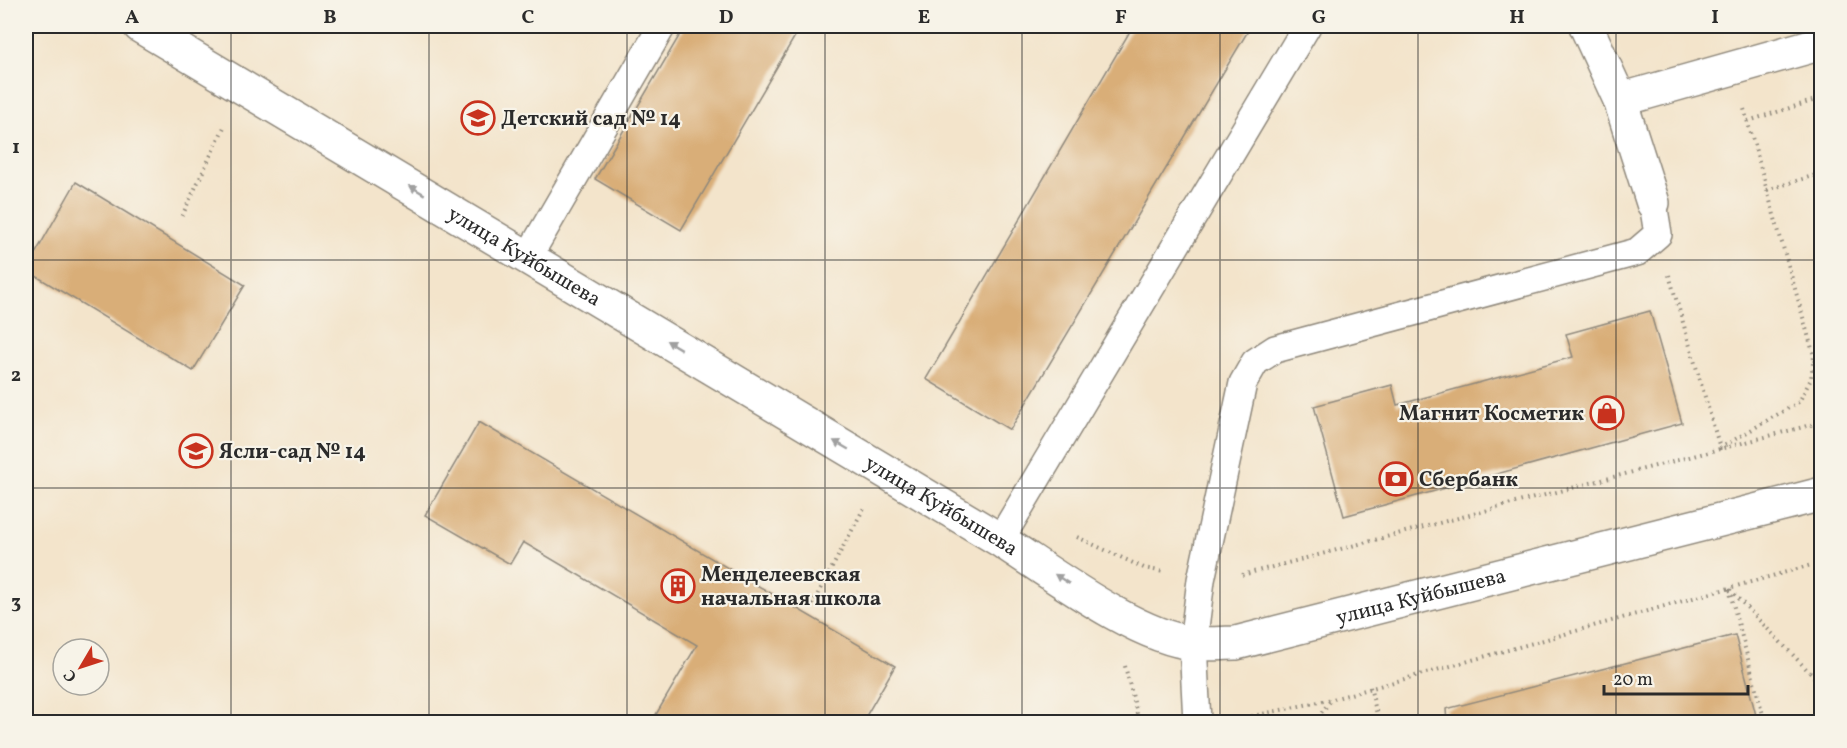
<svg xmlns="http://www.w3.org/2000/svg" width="1847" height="748" font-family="Vollkorn,serif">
	<rect width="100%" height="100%" fill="#f7f3e8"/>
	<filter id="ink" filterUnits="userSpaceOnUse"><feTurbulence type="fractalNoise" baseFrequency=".0167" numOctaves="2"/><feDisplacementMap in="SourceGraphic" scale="12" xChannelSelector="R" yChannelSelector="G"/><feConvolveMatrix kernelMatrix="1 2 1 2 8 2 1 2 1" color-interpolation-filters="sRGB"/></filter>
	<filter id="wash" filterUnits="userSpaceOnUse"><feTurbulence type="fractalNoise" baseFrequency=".008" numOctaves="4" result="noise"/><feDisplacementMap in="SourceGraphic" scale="24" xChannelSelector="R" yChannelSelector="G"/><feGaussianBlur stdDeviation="1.35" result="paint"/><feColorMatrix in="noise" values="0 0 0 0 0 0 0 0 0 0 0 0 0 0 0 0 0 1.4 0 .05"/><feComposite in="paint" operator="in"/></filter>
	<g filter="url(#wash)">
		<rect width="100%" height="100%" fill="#f3e4cb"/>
		<g id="blocks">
			<path fill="#d9ae78" d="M685 26H801L681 230 595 179Z
				M1133 26H1251L1010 430 926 379Z
				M76 182 245 285 193 371 26 270Z
				M1650 311 1682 423 1344 516 1314 406 1392 385 1397 405 1573 357 1566 334Z
				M479 422 895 666 862 723H651L697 645 523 542 510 564 425 515Z
				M1735 635 1758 723H1447L1446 709Z"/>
		</g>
	</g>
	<g filter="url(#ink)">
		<use href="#blocks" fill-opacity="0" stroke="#8f887b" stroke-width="1.5"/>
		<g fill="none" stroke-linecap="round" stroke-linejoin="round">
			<defs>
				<path id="service" d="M528 257 662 26
					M1000 540 1307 26
					M1197 722 1193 643 1201 580 1243 383 1255 362 1275 349 1637 252 1658 234 1653 203"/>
				<g id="minor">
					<path id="s1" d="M140 26 1000 540C1050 572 1137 638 1194 643 1208 645 1222 643 1236 643L1822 494"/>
					<path d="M1586 26 1620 100 1653 203"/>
					<path d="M1620 100 1822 43"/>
				</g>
			</defs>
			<use href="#service" stroke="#8f887b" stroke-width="30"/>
			<use href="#minor" stroke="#8f887b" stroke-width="36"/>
			<path stroke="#8f887b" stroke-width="4" stroke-dasharray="1.5 4.5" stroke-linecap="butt" d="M86 26 98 33
				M1748 121 1822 98
				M1767 190 1822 173
				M182 216 225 125
				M1669 275 1720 448 1799 402 1811 379 1814 356 1744 109
				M1815 360 1822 384
				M1077 537 1144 568 1164 572
				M1242 575 1822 422
				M1729 589 1765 722
				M1730 590 1822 685
				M812 605 865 506
				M1125 666 1139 722
				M1370 687 1379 722
				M1234 720 1333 699 1822 562
				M1314 722 1332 699
				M1811 722 1822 719"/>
			<use href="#service" stroke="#fff" stroke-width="27"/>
			<use href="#minor" stroke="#fff" stroke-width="33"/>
		</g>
		<defs><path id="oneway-solid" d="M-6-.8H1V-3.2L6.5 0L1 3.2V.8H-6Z" transform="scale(1.5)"/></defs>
		<g fill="#a0a0a0">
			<use href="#oneway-solid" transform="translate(417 190) rotate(-149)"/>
			<use href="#oneway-solid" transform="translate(674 345) rotate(-149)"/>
			<use href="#oneway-solid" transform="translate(841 445) rotate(-150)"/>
			<use href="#oneway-solid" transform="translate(1062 579) rotate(-147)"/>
		</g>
	</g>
	<path fill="none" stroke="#2b2b2b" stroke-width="1.5" stroke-opacity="0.55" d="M231 26V722M429 26V722M627 26V722M825 26V722M1022 26V722M1220 26V722M1418 26V722M1616 26V722M26 260H1822M26 488H1822"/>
	<defs>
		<symbol id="school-ring" viewBox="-11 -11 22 22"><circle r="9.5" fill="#f7f3e8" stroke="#c8321e" stroke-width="1.5"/><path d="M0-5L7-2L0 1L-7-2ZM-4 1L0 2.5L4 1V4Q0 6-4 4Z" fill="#c8321e"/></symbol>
		<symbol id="shop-ring" viewBox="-11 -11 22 22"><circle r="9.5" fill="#f7f3e8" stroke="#c8321e" stroke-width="1.5"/><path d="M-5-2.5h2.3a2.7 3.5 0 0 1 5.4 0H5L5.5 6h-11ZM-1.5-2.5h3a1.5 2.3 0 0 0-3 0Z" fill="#c8321e"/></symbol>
		<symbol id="bank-ring" viewBox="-11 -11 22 22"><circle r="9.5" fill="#f7f3e8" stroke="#c8321e" stroke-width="1.5"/><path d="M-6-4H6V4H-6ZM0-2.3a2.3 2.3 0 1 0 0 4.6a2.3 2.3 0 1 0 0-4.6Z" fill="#c8321e"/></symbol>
		<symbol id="building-ring" viewBox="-11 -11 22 22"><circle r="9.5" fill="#f7f3e8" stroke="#c8321e" stroke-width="1.5"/><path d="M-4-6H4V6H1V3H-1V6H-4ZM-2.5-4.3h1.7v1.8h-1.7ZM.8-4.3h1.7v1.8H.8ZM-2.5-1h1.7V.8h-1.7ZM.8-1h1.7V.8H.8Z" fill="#c8321e"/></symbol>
	</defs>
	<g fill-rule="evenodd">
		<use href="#school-ring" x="459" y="99" width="38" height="38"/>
		<use href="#shop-ring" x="1588" y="394" width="38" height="38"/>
		<use href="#school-ring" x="177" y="432" width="38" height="38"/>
		<use href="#bank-ring" x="1377" y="460" width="38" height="38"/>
		<use href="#building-ring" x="659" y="567" width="38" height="38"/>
	</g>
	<g text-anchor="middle" stroke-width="4.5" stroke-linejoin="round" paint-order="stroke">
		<g font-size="21" font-weight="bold" fill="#2b2b2b" stroke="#f7f3e8" text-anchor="start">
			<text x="501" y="125">Детский сад № 14</text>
			<text x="1584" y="420" text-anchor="end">Магнит Косметик</text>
			<text x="219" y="458">Ясли-сад № 14</text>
			<text x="1419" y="486">Сбербанк</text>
			<text x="701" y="581">Менделеевская<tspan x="701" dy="24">начальная школа</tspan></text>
		</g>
		<g font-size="21" fill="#2b2b2b" stroke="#f7f3e8">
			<text dy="7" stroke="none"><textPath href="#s1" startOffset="448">улица Куйбышева</textPath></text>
			<text dy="7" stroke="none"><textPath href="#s1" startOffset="934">улица Куйбышева</textPath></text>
			<text dy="7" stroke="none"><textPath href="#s1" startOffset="1456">улица Куйбышева</textPath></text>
		</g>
	</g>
	<rect width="1847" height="748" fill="none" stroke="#f7f3e8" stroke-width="66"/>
	<g transform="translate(81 667) rotate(231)"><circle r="28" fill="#f7f3e8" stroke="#a5a39c" stroke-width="1.5"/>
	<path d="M0-4.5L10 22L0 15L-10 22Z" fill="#c8321e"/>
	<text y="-9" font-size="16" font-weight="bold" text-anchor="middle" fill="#2b2b2b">С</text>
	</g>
	<path d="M1604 685v9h144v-9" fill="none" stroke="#2b2b2b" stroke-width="3"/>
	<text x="1613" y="685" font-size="18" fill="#2b2b2b" stroke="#f7f3e8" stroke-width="4.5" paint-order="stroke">20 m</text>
	<rect x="33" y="33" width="1781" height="682" fill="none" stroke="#2b2b2b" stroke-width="2"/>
	<g font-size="20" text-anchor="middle" font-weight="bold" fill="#2b2b2b">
		<text x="132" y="23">A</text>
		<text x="330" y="23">B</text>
		<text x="528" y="23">C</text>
		<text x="726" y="23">D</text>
		<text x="924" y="23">E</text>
		<text x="1121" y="23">F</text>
		<text x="1319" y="23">G</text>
		<text x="1517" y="23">H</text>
		<text x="1715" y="23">I</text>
		<text x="16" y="153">1</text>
		<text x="16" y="381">2</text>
		<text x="16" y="608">3</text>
	</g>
</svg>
